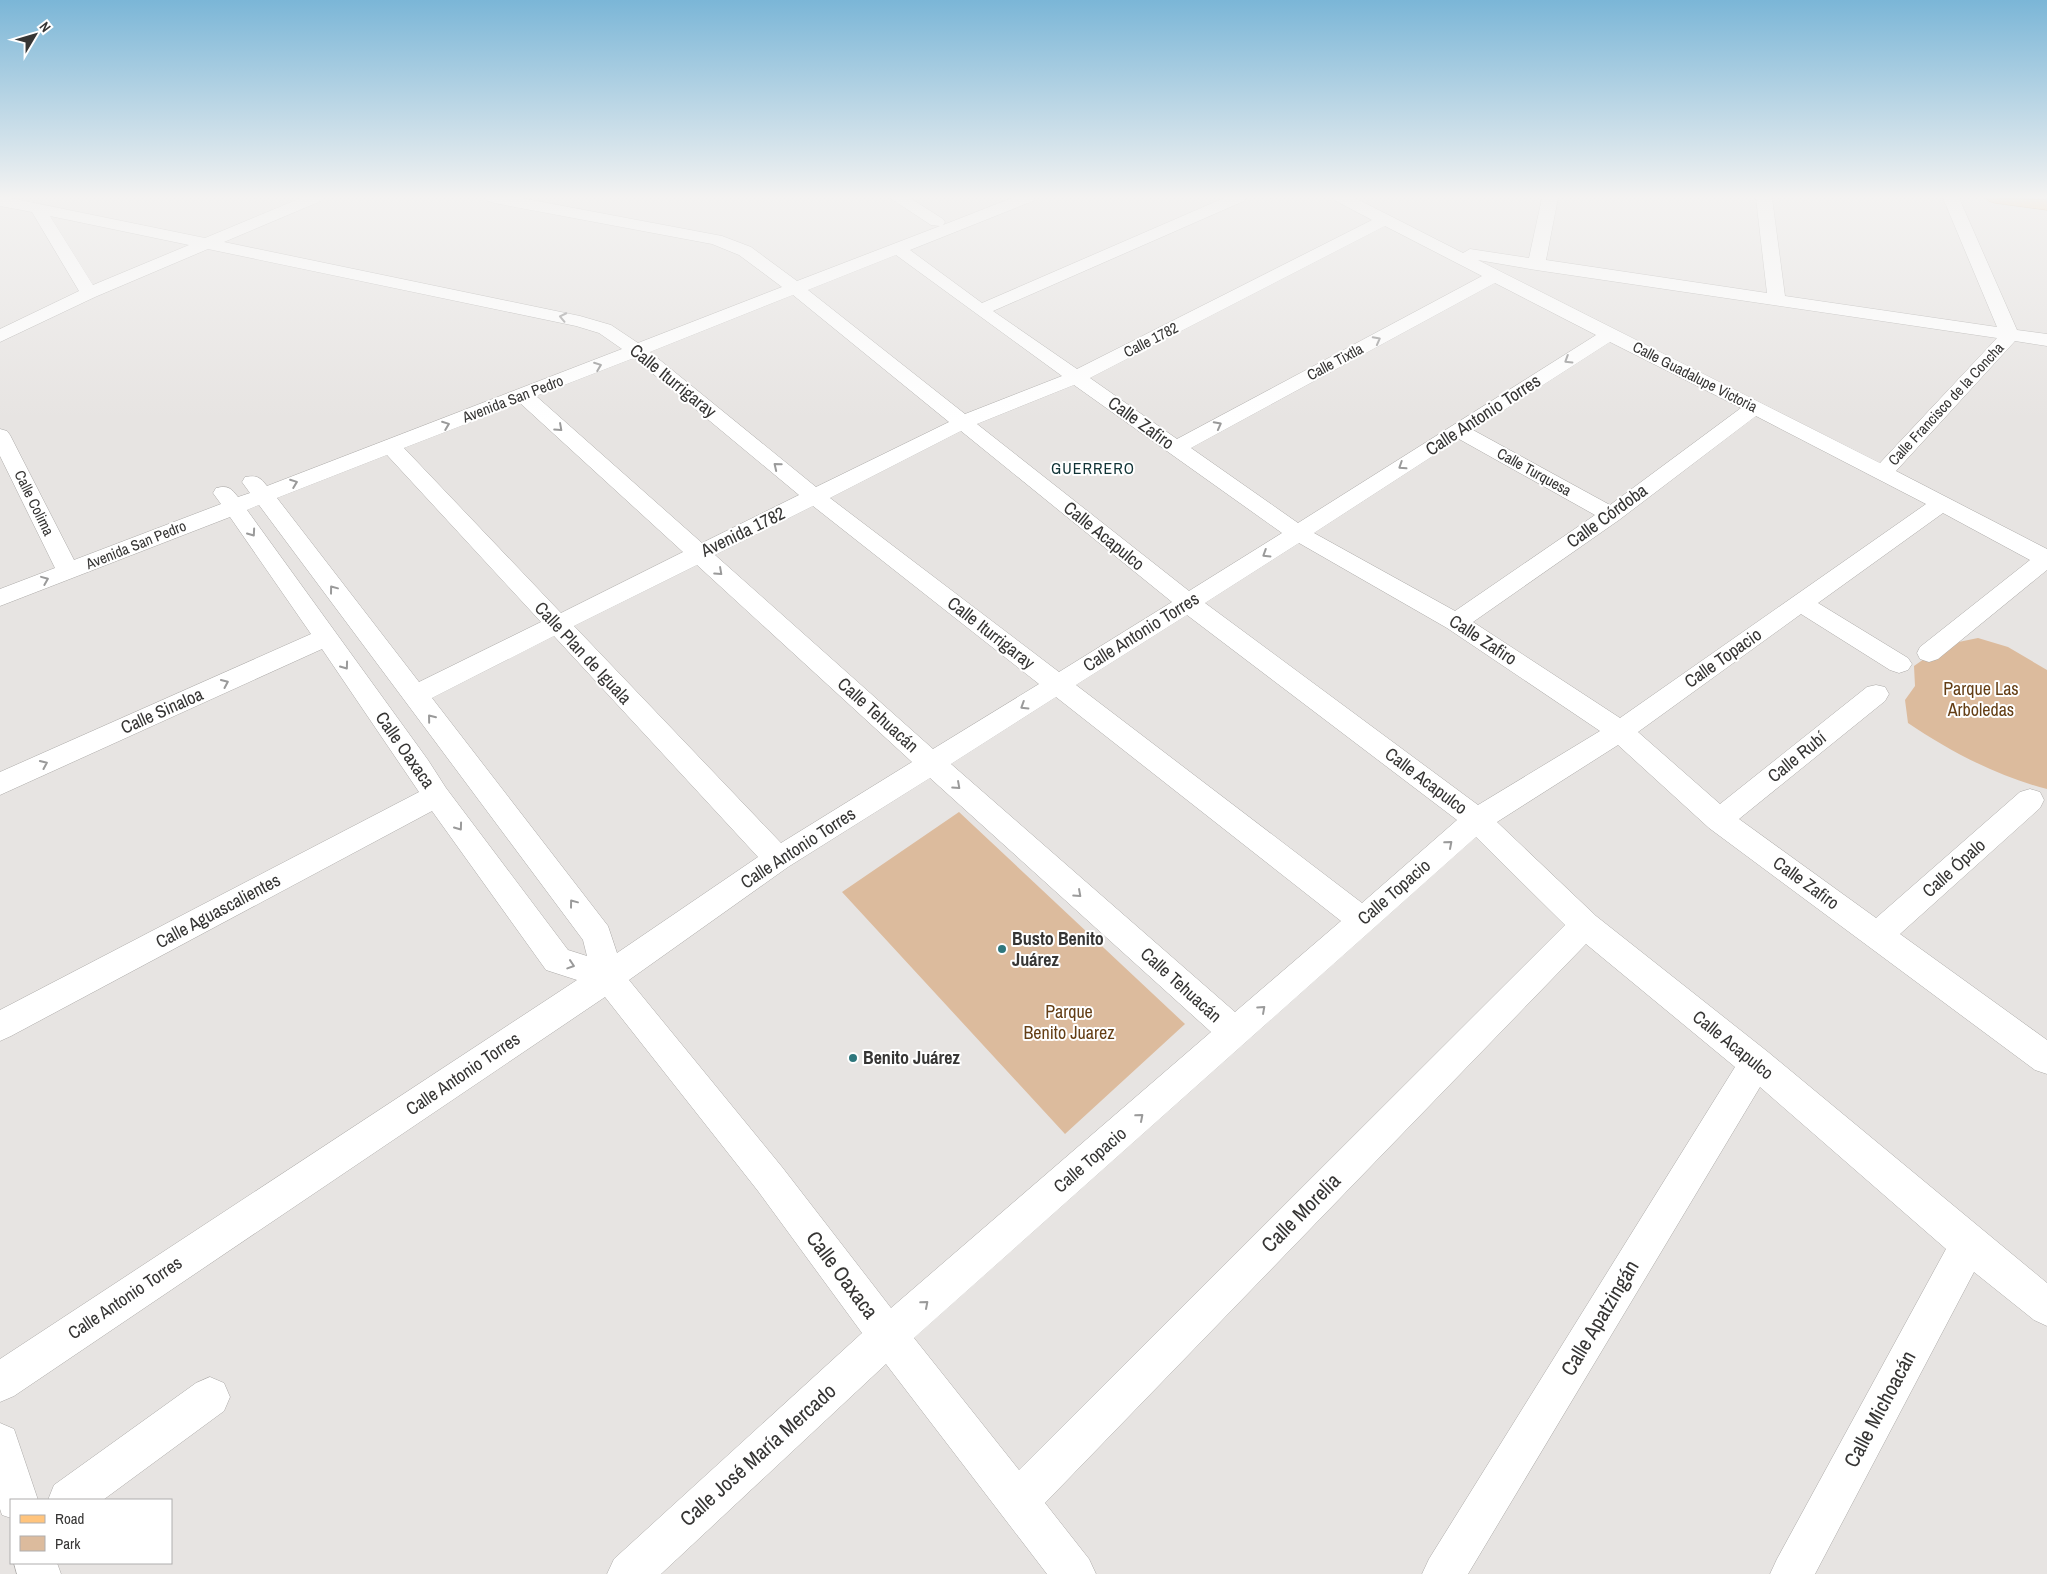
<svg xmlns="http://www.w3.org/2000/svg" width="2047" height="1574" font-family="'Archivo Narrow',sans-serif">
	<rect width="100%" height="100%" fill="#e7e4e2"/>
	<path fill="#dcbb9d" d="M1978 638 2008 647 2047 670V789C1999 777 1949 751 1908 723L1905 700 1915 686 1914 666 1944 645Z
		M959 812 1185 1024 1065 1134 842 892Z"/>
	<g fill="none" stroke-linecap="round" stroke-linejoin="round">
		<defs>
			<path id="minor" d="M0 198H10L205 238 301 198H323L321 201 224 242 580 316 611 325 638 343 782 287 739 255 712 244 494 203 488 201 486 198H521L722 236 751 247 797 281 940 226 931 225 890 198H910L943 219 945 222 943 225 1012 198H1035L1033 201 910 250 982 303 1224 198H1246L1244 201 993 311 1077 369 1372 220 1336 201 1334 198H1355L1463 253 1470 249 1529 258 1542 198H1558L1546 260 1767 293 1756 198H1772L1785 296 1997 327 1943 198H1959L2017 330 2047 334V346L2015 341 1896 471 2047 549V570L1938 659 1929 662 1920 659 1917 653 1920 647 2030 560 1943 513 1818 603 1908 658 1912 664 1908 670 1899 673 1890 670 1801 614 1638 732 1720 804 1867 687 1876 685 1885 687 1889 694 1885 701 1739 819 1876 918 2020 792 2030 789 2040 792 2044 800 2040 808 1900 934 2047 1040V1074L2035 1070 1709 828 1618 745 1497 822 1596 916 1768 1052 2047 1283V1326L2034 1320 1974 1272 1815 1574H1770L1777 1559 1946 1249 1760 1087 1468 1574H1422L1429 1559 1735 1067 1586 944 1045 1503 1089 1559 1096 1574H1047L886 1364 661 1574H607L614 1559 862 1333 758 1191 605 997 14 1396 0 1402V1359L577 980 546 970 432 811 11 1036 0 1041V1010L419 792 322 649 0 795V772L311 634 230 517 0 606V589L55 568 0 456V429L7 431 10 435 74 560 221 504 213 493 216 488C228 485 231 488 238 497L250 493 242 482 245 477C257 475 260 477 267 486L622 349 599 333 576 326 208 249 95 297 0 342V329L79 291 32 212 0 206ZM50 216 189 245 93 285ZM1385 226 1482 276 1177 439 1090 378ZM896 255 1062 376 965 414 808 290ZM1478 260 1536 270 1997 338 1880 463ZM1495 283 1596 335 1298 523 1191 448ZM793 295 949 422 816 487 650 352ZM1610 342 1741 408 1610 505 1473 430ZM634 358 799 495 702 543 536 396ZM1074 385 1282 533 1189 591 977 424ZM520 403 683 552 561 613 404 448ZM1756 416 1926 504 1620 718 1473 622 1619 520ZM961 431 1172 602 1059 672 830 498ZM1459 439 1595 515 1455 611 1314 533ZM387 455 541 622 419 682 277 498ZM259 505 583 940 587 956 568 950 446 788 428 760 247 510ZM813 506 1039 684 933 749 715 555ZM1299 543 1447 628 1600 731 1478 805 1205 603ZM697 565 912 762 781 843 574 626ZM1187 615 1457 820 1362 903 1076 685ZM554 636 758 857 617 953 608 926 432 698ZM1056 697 1341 921 1235 1012 951 764ZM930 778 1211 1032 891 1308 782 1167 629 980 788 867ZM1476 837 1565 925 1019 1470 914 1338Z
				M210 1377 224 1383 230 1397 224 1411 103 1500H48L54 1485 196 1383Z
				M0 1423 14 1429 38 1500H11V1518L2 1515 0 1509Z
				M14 1563H57L61 1574H17Z"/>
			<path id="major" d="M1987 198 2047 200V210L1995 203 1989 201Z"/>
		</defs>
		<use href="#minor" stroke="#acaaa8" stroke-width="1"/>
		<use href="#major" stroke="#b9792c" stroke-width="1"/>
		<use href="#minor" fill="#fff" fill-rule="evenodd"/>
		<use href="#major" fill="#ffc47d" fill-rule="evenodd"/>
	</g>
	<defs><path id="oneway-chevron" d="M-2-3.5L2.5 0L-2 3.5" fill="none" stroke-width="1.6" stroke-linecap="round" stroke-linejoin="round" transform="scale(1.25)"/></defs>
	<g stroke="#9a9a9a">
		<use href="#oneway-chevron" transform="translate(563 317) rotate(-168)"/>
		<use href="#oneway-chevron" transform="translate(1377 340) rotate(-28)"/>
		<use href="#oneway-chevron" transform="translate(1568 360) rotate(148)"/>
		<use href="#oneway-chevron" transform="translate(598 366) rotate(-21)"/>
		<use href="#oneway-chevron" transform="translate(446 425) rotate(-21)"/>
		<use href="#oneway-chevron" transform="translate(1218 425) rotate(-28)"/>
		<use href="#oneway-chevron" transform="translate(559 428) rotate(42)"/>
		<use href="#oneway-chevron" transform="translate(777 466) rotate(-141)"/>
		<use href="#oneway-chevron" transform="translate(1402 466) rotate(147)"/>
		<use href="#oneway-chevron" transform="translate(294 483) rotate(-21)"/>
		<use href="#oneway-chevron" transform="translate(252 533) rotate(55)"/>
		<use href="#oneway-chevron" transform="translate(1266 554) rotate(148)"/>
		<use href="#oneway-chevron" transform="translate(719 572) rotate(42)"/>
		<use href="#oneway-chevron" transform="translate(45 580) rotate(-22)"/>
		<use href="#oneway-chevron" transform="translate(333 589) rotate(-127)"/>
		<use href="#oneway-chevron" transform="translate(345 666) rotate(54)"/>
		<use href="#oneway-chevron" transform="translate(225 683) rotate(-24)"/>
		<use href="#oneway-chevron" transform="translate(1024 706) rotate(148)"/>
		<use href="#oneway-chevron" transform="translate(431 718) rotate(-129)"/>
		<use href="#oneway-chevron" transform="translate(44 764) rotate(-24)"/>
		<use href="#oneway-chevron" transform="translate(957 786) rotate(42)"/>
		<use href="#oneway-chevron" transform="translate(459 827) rotate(54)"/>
		<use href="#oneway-chevron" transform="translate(1449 844) rotate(-41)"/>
		<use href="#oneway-chevron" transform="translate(1078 894) rotate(42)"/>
		<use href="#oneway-chevron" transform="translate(573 903) rotate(-127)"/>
		<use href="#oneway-chevron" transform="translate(571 965) rotate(18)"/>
		<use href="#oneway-chevron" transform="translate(1262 1009) rotate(-42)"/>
		<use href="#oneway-chevron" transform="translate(1140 1117) rotate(-41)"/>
		<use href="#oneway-chevron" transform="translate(925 1304) rotate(-41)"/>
	</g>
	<linearGradient id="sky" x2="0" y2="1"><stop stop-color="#7bb6d7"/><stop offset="0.47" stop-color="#f4f3f2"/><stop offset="1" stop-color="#f4f3f2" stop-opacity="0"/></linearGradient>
	<rect width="2047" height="419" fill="url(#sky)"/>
	<g fill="#2e777d" stroke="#fff" stroke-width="2">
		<circle cx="1002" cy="949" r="5"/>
		<circle cx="853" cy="1058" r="5"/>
	</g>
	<g text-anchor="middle" stroke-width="4" stroke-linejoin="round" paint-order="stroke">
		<g font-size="15" fill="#363534" stroke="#fff">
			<text transform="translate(1151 340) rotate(-27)" y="5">Calle 1782</text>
			<text transform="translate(1335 362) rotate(-28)" y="5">Calle Tixtla</text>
			<text transform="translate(1695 377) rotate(27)" y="5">Calle Guadalupe Victoria</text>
			<text transform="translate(513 399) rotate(-21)" y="5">Avenida San Pedro</text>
			<text transform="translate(1946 404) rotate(-47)" y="5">Calle Francisco de la Concha</text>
			<text transform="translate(1534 472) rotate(29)" y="5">Calle Turquesa</text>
			<text transform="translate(34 503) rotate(64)" y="5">Calle Colima</text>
			<text transform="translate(136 545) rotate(-22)" y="5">Avenida San Pedro</text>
		</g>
		<g font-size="16" letter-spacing="1" fill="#103336" stroke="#fff">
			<text x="1093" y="474">GUERRERO</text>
		</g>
		<g font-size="18" fill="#363534" stroke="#fff">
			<text transform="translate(673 381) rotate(39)" y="6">Calle Iturrigaray</text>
			<text transform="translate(1483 415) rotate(-33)" y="6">Calle Antonio Torres</text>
			<text transform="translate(1141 423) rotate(36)" y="6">Calle Zafiro</text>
			<text transform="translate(1607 516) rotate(-36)" y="6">Calle Córdoba</text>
			<text transform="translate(743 532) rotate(-26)" y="6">Avenida 1782</text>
			<text transform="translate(1104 536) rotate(39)" y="6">Calle Acapulco</text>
			<text transform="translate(1141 632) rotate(-32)" y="6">Calle Antonio Torres</text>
			<text transform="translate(991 633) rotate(38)" y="6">Calle Iturrigaray</text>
			<text transform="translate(1483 640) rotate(33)" y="6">Calle Zafiro</text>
			<text transform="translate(583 653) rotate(47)" y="6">Calle Plan de Iguala</text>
			<text transform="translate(1723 658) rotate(-35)" y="6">Calle Topacio</text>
			<text transform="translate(162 711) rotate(-24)" y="6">Calle Sinaloa</text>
			<text transform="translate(878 715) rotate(42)" y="6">Calle Tehuacán</text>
			<text transform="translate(405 750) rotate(55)" y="6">Calle Oaxaca</text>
			<text transform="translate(1797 757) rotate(-39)" y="6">Calle Rubí</text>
			<text transform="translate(1426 781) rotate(37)" y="6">Calle Acapulco</text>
			<text transform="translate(798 848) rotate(-33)" y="6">Calle Antonio Torres</text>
			<text transform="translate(1954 868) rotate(-42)" y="6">Calle Ópalo</text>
			<text transform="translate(1806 883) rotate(36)" y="6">Calle Zafiro</text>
			<text transform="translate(1394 892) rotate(-41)" y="6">Calle Topacio</text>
			<text transform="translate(218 911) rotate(-28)" y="6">Calle Aguascalientes</text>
			<text transform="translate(1181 985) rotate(42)" y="6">Calle Tehuacán</text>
			<text transform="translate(1733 1045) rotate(39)" y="6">Calle Acapulco</text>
			<text transform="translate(463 1074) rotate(-34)" y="6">Calle Antonio Torres</text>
			<text transform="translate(1090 1160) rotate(-41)" y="6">Calle Topacio</text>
			<text transform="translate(125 1298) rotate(-34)" y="6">Calle Antonio Torres</text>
		</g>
		<g font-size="18" fill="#643e15" stroke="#fff">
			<text x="1981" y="695">Parque Las<tspan x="1981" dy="21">Arboledas</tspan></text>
			<text x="1069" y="1018">Parque<tspan x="1069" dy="21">Benito Juarez</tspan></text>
		</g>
		<g font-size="18" font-weight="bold" fill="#363534" stroke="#fff" text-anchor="start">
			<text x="1012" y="945">Busto Benito<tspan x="1012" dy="21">Juárez</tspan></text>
			<text x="863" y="1064">Benito Juárez</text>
		</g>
		<g font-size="21" fill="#363534" stroke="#fff">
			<text transform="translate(1301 1213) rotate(-45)" y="7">Calle Morelia</text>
			<text transform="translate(842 1275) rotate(53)" y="7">Calle Oaxaca</text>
			<text transform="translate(1600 1318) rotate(-59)" y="7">Calle Apatzingán</text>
			<text transform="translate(1880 1409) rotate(-62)" y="7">Calle Michoacán</text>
			<text transform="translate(758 1455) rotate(-42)" y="7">Calle José María Mercado</text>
		</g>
	</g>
	<rect x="10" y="1499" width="162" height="65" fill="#ffffff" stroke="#afaeae"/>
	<rect x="20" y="1515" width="25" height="8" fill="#ffc47d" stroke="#afaeae"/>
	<text x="55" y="1524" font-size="15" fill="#363534">Road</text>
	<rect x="20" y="1536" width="25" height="15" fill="#dcbb9d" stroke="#afaeae"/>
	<text x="55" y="1549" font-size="15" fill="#363534">Park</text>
	<g transform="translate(35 35) rotate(52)" stroke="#ffffff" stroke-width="4" paint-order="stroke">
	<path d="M0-4L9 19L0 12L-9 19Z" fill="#363534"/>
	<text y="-8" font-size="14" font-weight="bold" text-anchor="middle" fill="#363534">N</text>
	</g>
</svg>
